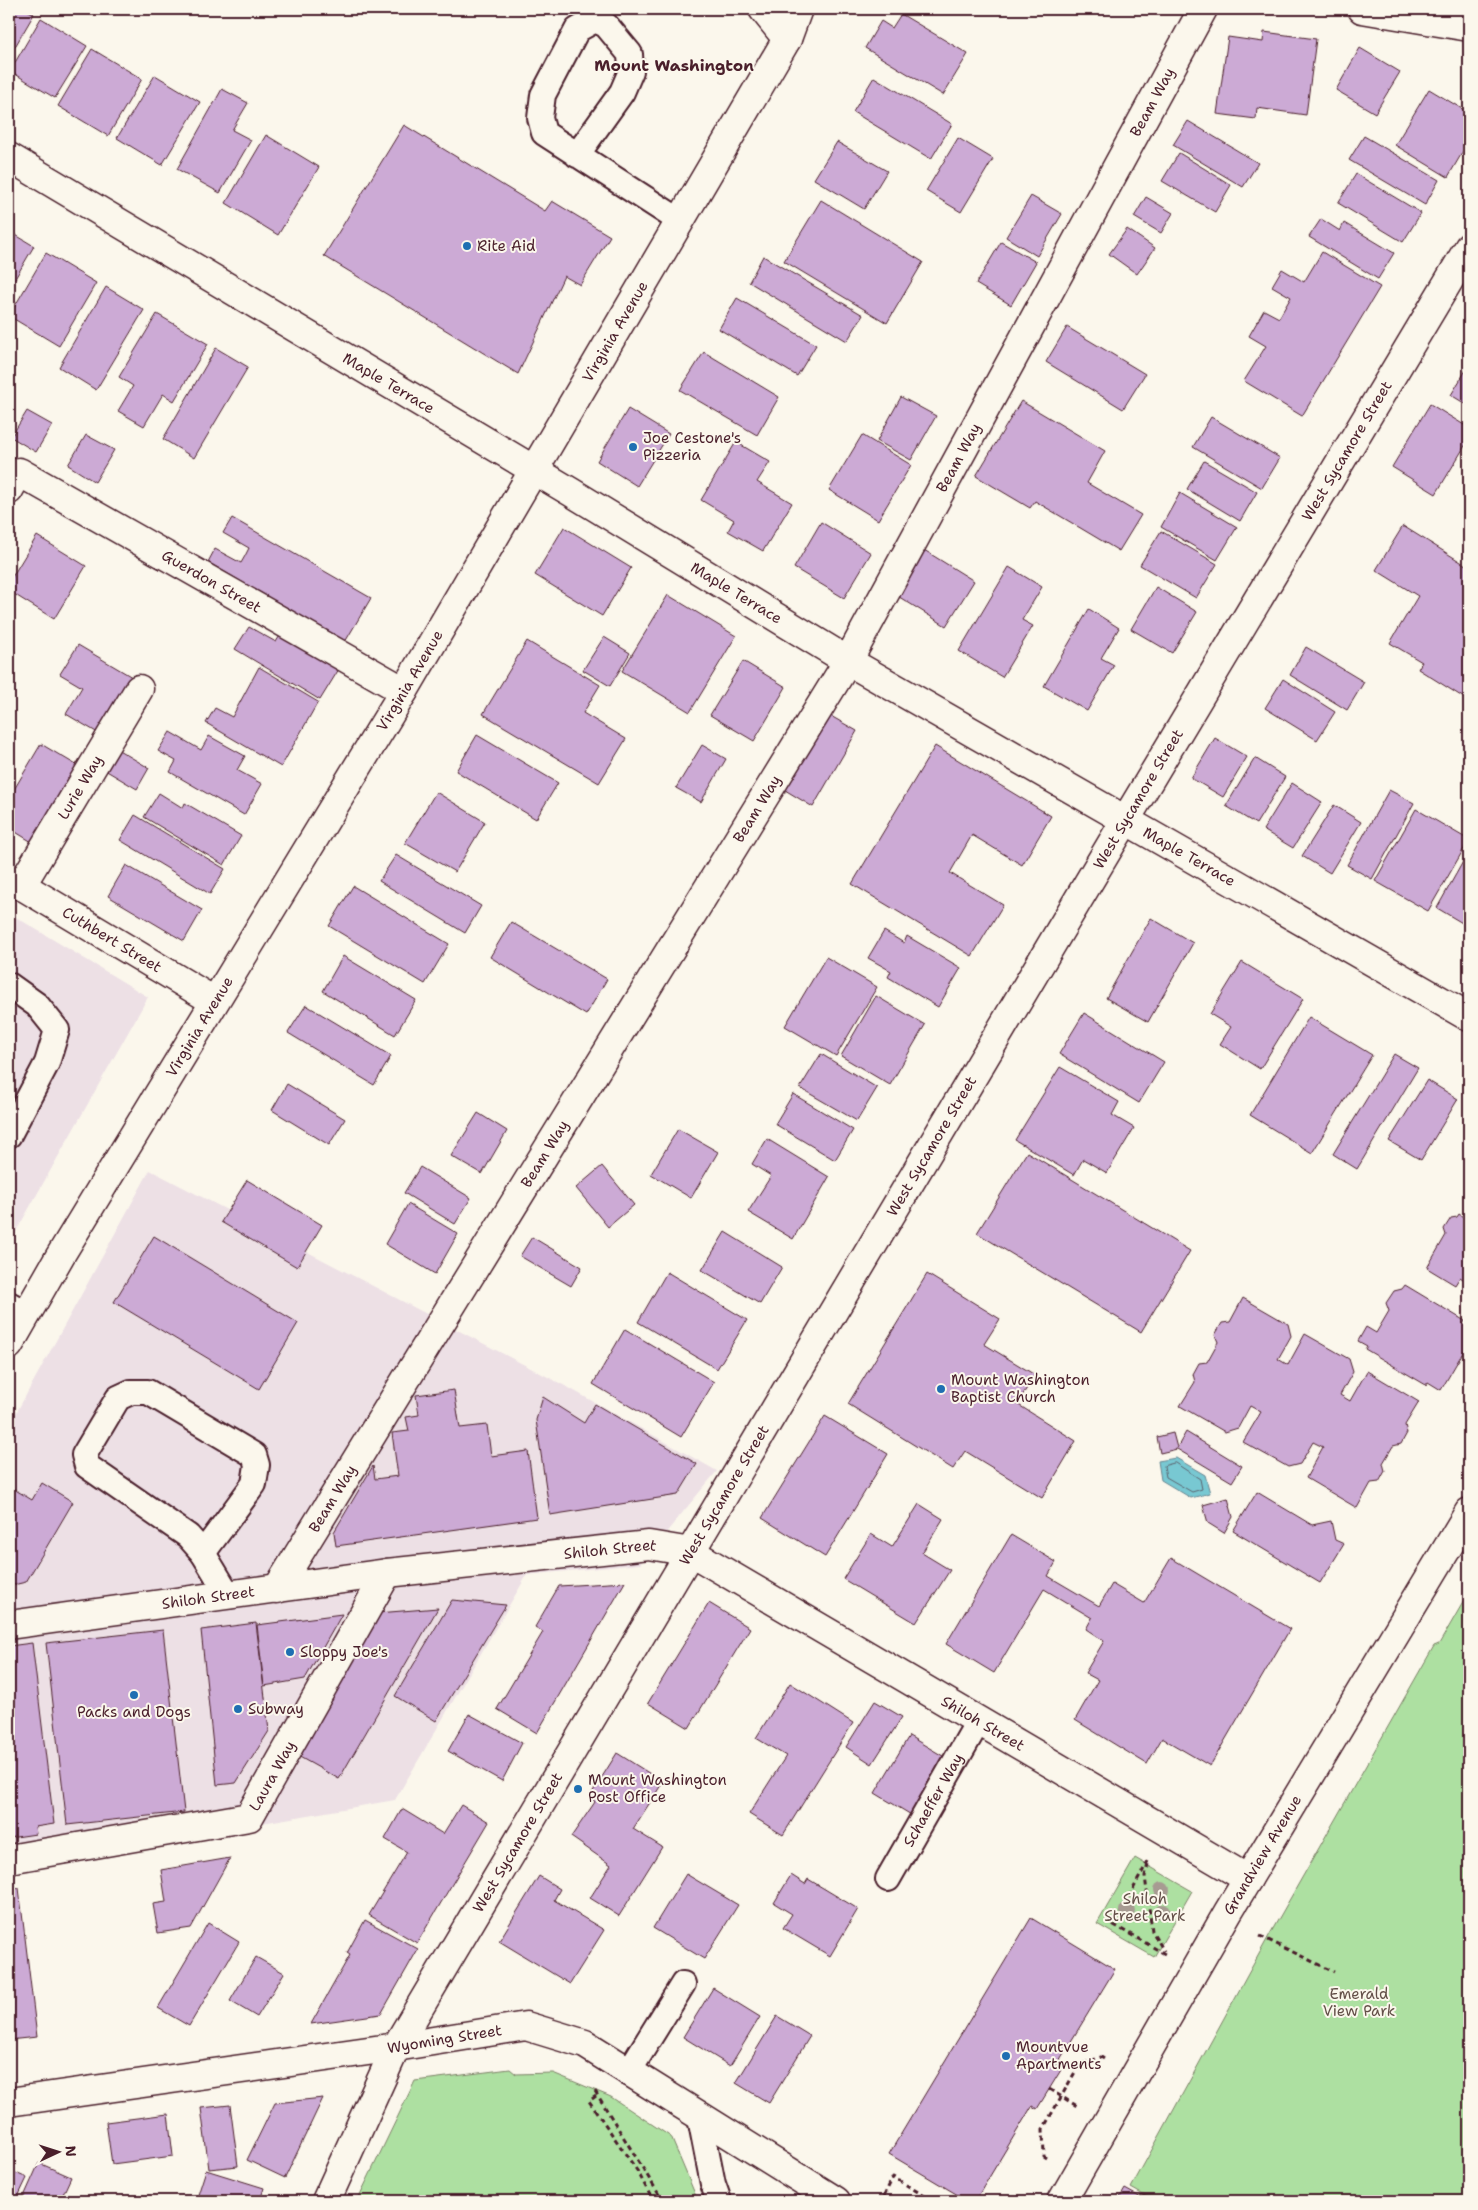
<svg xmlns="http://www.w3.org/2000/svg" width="1478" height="2210" font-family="'Shantell Sans',sans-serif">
	<rect width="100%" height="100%" fill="#fbf7ec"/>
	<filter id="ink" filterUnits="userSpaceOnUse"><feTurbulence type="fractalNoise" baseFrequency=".02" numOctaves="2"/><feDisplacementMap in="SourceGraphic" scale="10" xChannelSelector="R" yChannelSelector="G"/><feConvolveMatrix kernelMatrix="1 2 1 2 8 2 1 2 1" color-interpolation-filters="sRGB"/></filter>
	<g filter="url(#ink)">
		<path fill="#ede0e5" d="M9 913 148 997 9 1244Z
			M150 1170 569 1388 717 1471 640 1564 527 1575 395 1800 9 1867V1426Z"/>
		<path fill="#ade0a1" stroke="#7c8066" d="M1469 1592V2201H1154L1131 2188 1270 1934 1434 1646 1439 1644Z
			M1135 1858 1192 1891 1154 1957 1097 1924Z
			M510 2069 516 2074 553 2073 611 2097 671 2137 698 2201H357L415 2081Z"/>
		<path fill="#78c8d2" stroke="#66848f" d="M1176 1458 1205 1475 1210 1493 1191 1498 1161 1480 1158 1461Z"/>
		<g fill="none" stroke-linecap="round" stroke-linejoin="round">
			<path stroke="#5c636e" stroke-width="1" d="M1175 1463 1200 1479 1202 1489 1192 1492 1166 1477 1164 1466Z"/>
		</g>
		<path fill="#ccaad5" stroke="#4a1f2b" d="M9 9H25L34 14 9 57Z
			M901 14 968 54 943 95 865 48 881 21 892 28Z
			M41 18 87 46 55 98 10 71Z
			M1264 32 1316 39 1306 115 1257 108 1256 119 1217 114 1228 37 1263 42Z
			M1360 48 1400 72 1375 113 1336 90Z
			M92 49 142 79 108 136 58 106Z
			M155 75 200 102 162 165 117 138Z
			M874 77 952 124 931 159 853 112Z
			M222 89 248 103 232 130 251 140 220 193 177 169Z
			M1429 89 1469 113V141L1448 177 1395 145Z
			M1188 121 1258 163 1243 187 1173 145Z
			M404 125 545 211 552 201 610 236 580 285 564 276 518 374 324 256Z
			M266 135 319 167 278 235 226 203Z
			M1364 136 1439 180 1425 205 1349 160Z
			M958 138 993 159 961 212 926 191Z
			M837 142 887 171 864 209 814 179Z
			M1179 153 1231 185 1215 212 1162 181Z
			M1356 174 1421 213 1403 242 1338 203Z
			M1031 196 1062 214 1037 256 1006 237Z
			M1146 197 1173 213 1161 233 1134 217Z
			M821 200 923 262 887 323 784 261Z
			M1321 219 1340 231 1344 223 1394 253 1378 279 1309 237Z
			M1127 229 1155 248 1137 274 1109 254Z
			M9 231 34 246 9 289Z
			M1001 242 1036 262 1011 305 976 284Z
			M1322 252 1380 287 1302 416 1244 381 1266 346 1249 336 1264 310 1279 318 1291 297 1272 286 1282 269 1304 282Z
			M46 253 96 283 59 346 9 316Z
			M763 256 863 315 847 341 749 282Z
			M106 287 144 310 96 390 59 367Z
			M737 298 816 345 797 376 719 329Z
			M157 314 208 344 174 401 163 394 144 426 118 411 133 386 119 377Z
			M1067 327 1145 374 1123 409 1046 362Z
			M216 348 248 367 194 458 163 439Z
			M704 352 779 397 757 435 680 390Z
			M1469 365V406L1451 395Z
			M901 397 936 416 911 460 877 441Z
			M1021 401 1105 451 1087 483 1141 515 1119 551 1035 501 1030 508 976 476Z
			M1430 404 1469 428V439L1436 494 1392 467Z
			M628 409 669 434 637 486 597 461Z
			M27 411 52 425 36 452 11 437Z
			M1211 417 1280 458 1262 488 1193 447Z
			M86 435 114 450 95 482 68 465Z
			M862 435 911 465 878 520 829 490Z
			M736 442 770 462 757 482 792 503 763 551 728 531 734 520 701 500Z
			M1204 461 1257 492 1240 521 1187 489Z
			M1180 493 1237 527 1217 560 1161 527Z
			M232 518 371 598 345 642 208 562 215 549 241 563 245 556 249 548 223 533Z
			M821 522 871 553 844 598 794 568Z
			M1403 526 1469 567V701L1418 669 1422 662 1390 643 1418 596 1376 570Z
			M564 527 631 568 602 616 535 575Z
			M1161 531 1217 564 1196 598 1140 565Z
			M37 536 86 566 54 619 9 591V582Z
			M924 550 974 581 946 626 896 595Z
			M1009 567 1042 587 1022 620 1033 626 1002 677 959 651Z
			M1156 587 1197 612 1172 653 1131 629Z
			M668 595 736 636 690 712 622 671Z
			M1089 609 1119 628 1101 658 1114 665 1087 711 1044 686Z
			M249 627 276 642 281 634 339 669 320 700 235 649Z
			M604 637 630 653 610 686 583 670Z
			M527 641 600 685 583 713 626 739 599 783 483 714Z
			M78 645 132 677 98 733 66 714 82 687 60 674Z
			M1306 647 1364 682 1347 710 1290 675Z
			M743 661 786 687 754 741 710 715Z
			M259 667 318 702 281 767 206 723 215 708 232 717Z
			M1283 679 1335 712 1317 740 1265 708Z
			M829 715 857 731 813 807 785 790Z
			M170 732 201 750 209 736 245 756 237 770 262 784 244 815 170 772 176 761 158 751Z
			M477 735 558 783 536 819 456 771Z
			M1215 738 1247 757 1223 797 1191 778Z
			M41 744 78 766 32 842 9 828V798Z
			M702 745 726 759 701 802 676 788Z
			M935 746 1051 816 1022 865 972 835 950 873 1003 905 972 956 852 884Z
			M117 749 149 768 137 789 105 770Z
			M1255 758 1285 777 1256 824 1226 806Z
			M1292 783 1322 802 1293 848 1263 830Z
			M1389 790 1414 803 1372 879 1347 865Z
			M436 792 485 822 455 872 405 843Z
			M159 793 183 808 185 803 241 836 224 865 144 817Z
			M1334 805 1361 822 1330 873 1302 856Z
			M1416 809 1469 840 1428 911 1375 881Z
			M135 815 225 869 210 894 120 840Z
			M1469 851V927L1437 908Z
			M396 855 481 906 465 933 379 881Z
			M126 865 202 910 184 941 108 896Z
			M353 886 449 944 425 984 329 926Z
			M1151 918 1193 943 1148 1022 1106 998Z
			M511 922 607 979 586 1015 490 957Z
			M884 931 904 943 907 936 961 968 938 1007 888 977 891 971 868 958Z
			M343 956 416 1000 395 1035 323 991Z
			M826 957 877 987 836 1056 785 1026Z
			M1242 962 1303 999 1260 1069 1220 1044 1231 1027 1210 1014Z
			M876 996 925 1025 890 1085 841 1056Z
			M306 1005 391 1056 374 1085 288 1033Z
			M1084 1013 1164 1062 1139 1103 1059 1054Z
			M1309 1017 1372 1055 1312 1153 1250 1115Z
			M821 1054 877 1088 857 1121 800 1088Z
			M1394 1054 1418 1068 1357 1169 1333 1154Z
			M1060 1067 1119 1102 1112 1115 1134 1128 1107 1173 1083 1159 1074 1175 1015 1140Z
			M1427 1080 1458 1099 1421 1160 1389 1141Z
			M287 1084 345 1119 329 1145 272 1110Z
			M793 1094 853 1130 835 1160 775 1124Z
			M478 1113 507 1131 482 1174 451 1156Z
			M678 1129 718 1152 691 1198 651 1174Z
			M767 1139 829 1177 793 1239 748 1212 771 1176 752 1164Z
			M1027 1152 1190 1251 1141 1332 977 1233Z
			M602 1166 634 1205 608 1227 576 1188Z
			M420 1167 471 1198 455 1224 404 1193Z
			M247 1180 322 1225 297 1267 221 1222Z
			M408 1204 458 1234 435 1274 385 1244Z
			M1459 1214 1469 1221V1283L1460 1277 1455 1285 1427 1268 1446 1235 1444 1229 1451 1218 1457 1217Z
			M725 1232 782 1267 760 1304 702 1270Z
			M154 1236 298 1323 259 1389 114 1302Z
			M532 1237 582 1267 571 1286 520 1256Z
			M667 1272 747 1320 717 1369 638 1322Z
			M927 1274 1000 1319 984 1344 1035 1375 1017 1404 1076 1441 1042 1498 965 1451 953 1469 848 1404Z
			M1405 1285 1465 1321 1463 1324 1469 1328V1342L1441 1390 1428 1382 1426 1385 1365 1349 1367 1346 1358 1341 1366 1327 1376 1333 1389 1311 1386 1303 1394 1291 1402 1289Z
			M1243 1298 1288 1324 1291 1336 1278 1359 1288 1365 1305 1334 1349 1359 1353 1372 1340 1395 1350 1401 1367 1371 1419 1402 1405 1425 1407 1433 1401 1444 1393 1446 1383 1463 1385 1471 1379 1482 1371 1483 1357 1508 1306 1478 1323 1447 1313 1442 1300 1464 1288 1467 1243 1442 1261 1412 1250 1406 1238 1428 1225 1432 1180 1406 1195 1382 1193 1374 1199 1363 1207 1362 1218 1342 1215 1335 1222 1323 1230 1322Z
			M625 1329 714 1382 681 1437 593 1384Z
			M454 1390 460 1428 487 1425 491 1456 528 1451 537 1518 336 1546 334 1532 373 1466 375 1479 398 1476 392 1433 409 1431 406 1417 419 1415 416 1395Z
			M543 1397 584 1423 595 1404 697 1464 678 1495 550 1515 536 1420Z
			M825 1416 888 1454 825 1557 762 1518Z
			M1186 1432 1242 1466 1232 1482 1177 1449 1160 1453 1157 1437 1173 1433 1177 1448Z
			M42 1483 73 1502 26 1582 9 1586V1486L32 1500Z
			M1257 1492 1312 1525 1331 1521 1335 1540 1344 1544 1320 1583 1233 1531Z
			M1228 1498 1233 1517 1224 1533 1208 1523 1203 1505Z
			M919 1504 943 1519 922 1553 950 1570 916 1623 843 1579 871 1534 892 1547Z
			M1011 1535 1056 1562 1048 1576 1099 1606 1112 1584 1144 1603 1171 1558 1290 1629 1210 1766 1162 1738 1147 1764 1075 1720 1098 1680 1085 1673 1104 1641 1086 1629 1092 1618 1044 1589 994 1673 946 1644Z
			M625 1582 537 1733 497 1709 543 1632 535 1627 559 1586Z
			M452 1600 506 1605 436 1721 395 1696Z
			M709 1603 750 1628 689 1728 648 1703Z
			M438 1608 339 1779 296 1755 378 1613Z
			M342 1614 305 1679 264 1686 257 1625Z
			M256 1623 269 1731 236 1783 217 1785 201 1630Z
			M163 1630 184 1812 67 1825 46 1643Z
			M32 1643 54 1824 35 1827 36 1834 9 1838V1646Z
			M790 1683 853 1723 783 1835 749 1814 786 1756 756 1738Z
			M875 1701 902 1717 872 1764 846 1747Z
			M469 1714 522 1743 502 1781 448 1751Z
			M909 1736 953 1762 918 1819 875 1793Z
			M617 1753 663 1782 633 1829 662 1847 619 1916 590 1898 611 1865 571 1837 595 1802 590 1796Z
			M461 1805 489 1822 417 1943 369 1915 407 1852 385 1839 402 1809 443 1834Z
			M230 1858 191 1928 158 1933 153 1904 166 1902 161 1870Z
			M686 1874 738 1905 704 1959 653 1928Z
			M791 1875 805 1884 808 1879 858 1909 830 1956 783 1928 792 1914 774 1903Z
			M539 1876 560 1889 554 1900 604 1930 570 1984 499 1941Z
			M19 1888 37 2037 9 2040V1889Z
			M1031 1918 1115 1969 1056 2066 1061 2070 1037 2109 1032 2106 975 2201H968L889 2154Z
			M365 1920 418 1949 381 2014 311 2024 350 1955 347 1953Z
			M208 1923 239 1942 189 2026 158 2008Z
			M256 1957 284 1973 257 2017 230 2001Z
			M713 1988 760 2017 730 2066 683 2037Z
			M777 2016 810 2036 769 2103 736 2083Z
			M323 2098 285 2178 247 2160 275 2103Z
			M230 2105 238 2166 209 2169 201 2108Z
			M168 2114 173 2156 112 2164 106 2122Z
			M39 2163 71 2177 60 2201H22Z
			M9 2170 27 2178 16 2201H9Z
			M206 2170 264 2188 260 2201H196Z
			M1125 2189 1147 2201H1118Z"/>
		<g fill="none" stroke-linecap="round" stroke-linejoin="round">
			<defs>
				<g id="lane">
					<path d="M577 155 622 92 631 71 630 54 606 25 595 20 577 30 543 95 540 118 544 133 680 221"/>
					<path d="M9 985 37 1005 57 1030 47 1063 9 1135"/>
					<path d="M9 1304 27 1314"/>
					<path d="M131 1392H148L254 1455 257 1465 254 1484 203 1553 188 1536 87 1466 84 1455 118 1398Z"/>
					<path d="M203 1553 229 1596"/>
					<path id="s1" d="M888 1879 979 1720"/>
					<path d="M628 2073 683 1984"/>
					<path d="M700 2118 713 2184 719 2201"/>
				</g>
				<g id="street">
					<path d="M1362 9 1469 27"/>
					<path id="s2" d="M9 157 571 492 848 661 1469 1017"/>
					<path id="s3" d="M9 490 19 472 404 691"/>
					<path id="s4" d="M9 878 214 1001"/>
					<path id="s5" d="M21 886 139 689"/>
					<path id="s6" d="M277 1589 848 661 1203 9"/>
					<path id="s7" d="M9 1625 387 1573 649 1545 691 1552 1248 1879"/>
					<path id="s8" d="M9 1859 249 1817 387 1573"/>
					<path id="s9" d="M396 2047 1125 821 1469 247"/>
				</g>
				<g id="secondary">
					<path d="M763 9 787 39"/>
					<path id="s10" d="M9 1345 60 1256 404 691 787 39 798 9"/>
					<path id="s11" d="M9 2102 396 2047 526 2026 585 2044 836 2201"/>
					<path d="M326 2201 396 2047"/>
					<path id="s12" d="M1062 2201 1228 1912 1469 1512"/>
				</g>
			</defs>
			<use href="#lane" stroke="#4a1f2b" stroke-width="28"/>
			<use href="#street" stroke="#4a1f2b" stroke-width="31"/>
			<use href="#secondary" stroke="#4a1f2b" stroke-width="31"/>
			<path stroke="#4a1f2b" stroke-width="3" stroke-dasharray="5 4" stroke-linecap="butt" d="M1148 1861 1114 1925 1165 1954
				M1148 1864 1145 1876 1152 1931 1164 1951
				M1260 1936 1334 1972
				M1049 2089 1077 2106
				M595 2091 663 2201
				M596 2096 589 2101 638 2172 653 2201
				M1047 2158 1044 2156 1043 2129 1079 2065 1101 2057 1104 2059
				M884 2196 893 2177 933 2201"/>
			<use href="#lane" stroke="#fbf7ec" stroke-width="24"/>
			<use href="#street" stroke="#fbf7ec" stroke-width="28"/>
			<use href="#secondary" stroke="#fbf7ec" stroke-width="28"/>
		</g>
		<g fill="#a79b92">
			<circle cx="1162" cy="1890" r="8"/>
			<circle cx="1127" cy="1911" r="8"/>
			<circle cx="1163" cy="1912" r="8"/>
		</g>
	</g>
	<g fill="#1f6fb2" stroke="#fbf7ec" stroke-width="2">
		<circle cx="467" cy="246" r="5"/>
		<circle cx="633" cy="447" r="5"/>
		<circle cx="941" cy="1389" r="5"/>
		<circle cx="290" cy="1652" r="5"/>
		<circle cx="134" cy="1695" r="5"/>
		<circle cx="238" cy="1709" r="5"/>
		<circle cx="578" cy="1789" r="5"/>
		<circle cx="1006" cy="2056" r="5"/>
	</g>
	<g text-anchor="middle" stroke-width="4" stroke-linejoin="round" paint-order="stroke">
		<g font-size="15" fill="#4a1f2b" stroke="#fbf7ec">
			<text dy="5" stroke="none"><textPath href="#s6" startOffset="1726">Beam Way</textPath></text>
			<text dy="5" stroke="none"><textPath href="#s10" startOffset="1181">Virginia Avenue</textPath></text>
			<text dy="5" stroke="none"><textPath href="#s2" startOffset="442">Maple Terrace</textPath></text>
			<text dy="5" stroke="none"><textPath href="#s9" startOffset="1858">West Sycamore Street</textPath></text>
			<text dy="5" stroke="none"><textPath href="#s6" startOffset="1321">Beam Way</textPath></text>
			<text dy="5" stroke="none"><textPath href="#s3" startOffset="242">Guerdon Street</textPath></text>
			<text dy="5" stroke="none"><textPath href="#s2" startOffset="848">Maple Terrace</textPath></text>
			<text dy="5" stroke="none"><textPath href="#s10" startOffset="776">Virginia Avenue</textPath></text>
			<text dy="5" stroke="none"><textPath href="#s5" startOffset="115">Lurie Way</textPath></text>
			<text dy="5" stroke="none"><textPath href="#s9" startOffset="1452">West Sycamore Street</textPath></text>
			<text dy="5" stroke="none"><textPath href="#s6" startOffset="916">Beam Way</textPath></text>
			<text dy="5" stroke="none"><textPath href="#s2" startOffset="1372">Maple Terrace</textPath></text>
			<text dy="5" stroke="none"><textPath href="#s4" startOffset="120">Cuthbert Street</textPath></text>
			<text dy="5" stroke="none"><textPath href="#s10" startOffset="371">Virginia Avenue</textPath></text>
			<text dy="5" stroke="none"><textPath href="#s9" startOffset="1048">West Sycamore Street</textPath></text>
			<text dy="5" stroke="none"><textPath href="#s6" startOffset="511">Beam Way</textPath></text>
			<text dy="5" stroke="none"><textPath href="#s9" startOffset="642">West Sycamore Street</textPath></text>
			<text dy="5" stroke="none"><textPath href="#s6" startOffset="106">Beam Way</textPath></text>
			<text dy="5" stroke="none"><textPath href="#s7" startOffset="606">Shiloh Street</textPath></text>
			<text dy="5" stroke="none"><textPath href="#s7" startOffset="201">Shiloh Street</textPath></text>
			<text dy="5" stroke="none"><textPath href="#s7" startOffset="1026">Shiloh Street</textPath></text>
			<text dy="5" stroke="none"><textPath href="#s8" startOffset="291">Laura Way</textPath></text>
			<text dy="5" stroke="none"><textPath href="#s1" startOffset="91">Schaeffer Way</textPath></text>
			<text dy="5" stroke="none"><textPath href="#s9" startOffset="238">West Sycamore Street</textPath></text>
			<text dy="5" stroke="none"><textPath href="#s12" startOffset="400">Grandview Avenue</textPath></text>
			<text dy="5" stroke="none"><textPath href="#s11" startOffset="440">Wyoming Street</textPath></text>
		</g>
		<g font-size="15" fill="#4a1f2b" stroke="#fbf7ec" text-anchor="start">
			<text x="477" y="251">Rite Aid</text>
			<text x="643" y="443">Joe Cestone's<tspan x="643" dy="17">Pizzeria</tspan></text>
			<text x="951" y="1385">Mount Washington<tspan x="951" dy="17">Baptist Church</tspan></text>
			<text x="300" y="1657">Sloppy Joe's</text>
			<text x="248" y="1714">Subway</text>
			<text x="134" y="1717" text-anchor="middle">Packs and Dogs</text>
			<text x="588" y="1785">Mount Washington<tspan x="588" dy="17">Post Office</tspan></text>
			<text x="1016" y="2052">Mountvue<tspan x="1016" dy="17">Apartments</tspan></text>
		</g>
		<g font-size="15" fill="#634f48" stroke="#fbf7ec">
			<text x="1145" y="1904">Shiloh<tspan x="1145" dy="17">Street Park</tspan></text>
			<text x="1359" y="1999">Emerald<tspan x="1359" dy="17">View Park</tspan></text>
		</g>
		<g font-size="16" font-weight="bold" fill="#4a1f2b" stroke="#fbf7ec">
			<text x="674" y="71">Mount Washington</text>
		</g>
	</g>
	<rect width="1478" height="2210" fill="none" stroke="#fbf7ec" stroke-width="30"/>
	<rect x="15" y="15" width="1448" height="2180" fill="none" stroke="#4a1f2b" stroke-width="2" filter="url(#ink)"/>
	<g transform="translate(58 2152) rotate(86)" stroke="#fbf7ec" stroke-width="4" paint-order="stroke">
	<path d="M0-4L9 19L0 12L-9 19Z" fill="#4a1f2b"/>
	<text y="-8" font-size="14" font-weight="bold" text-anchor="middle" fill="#4a1f2b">N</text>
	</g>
</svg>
